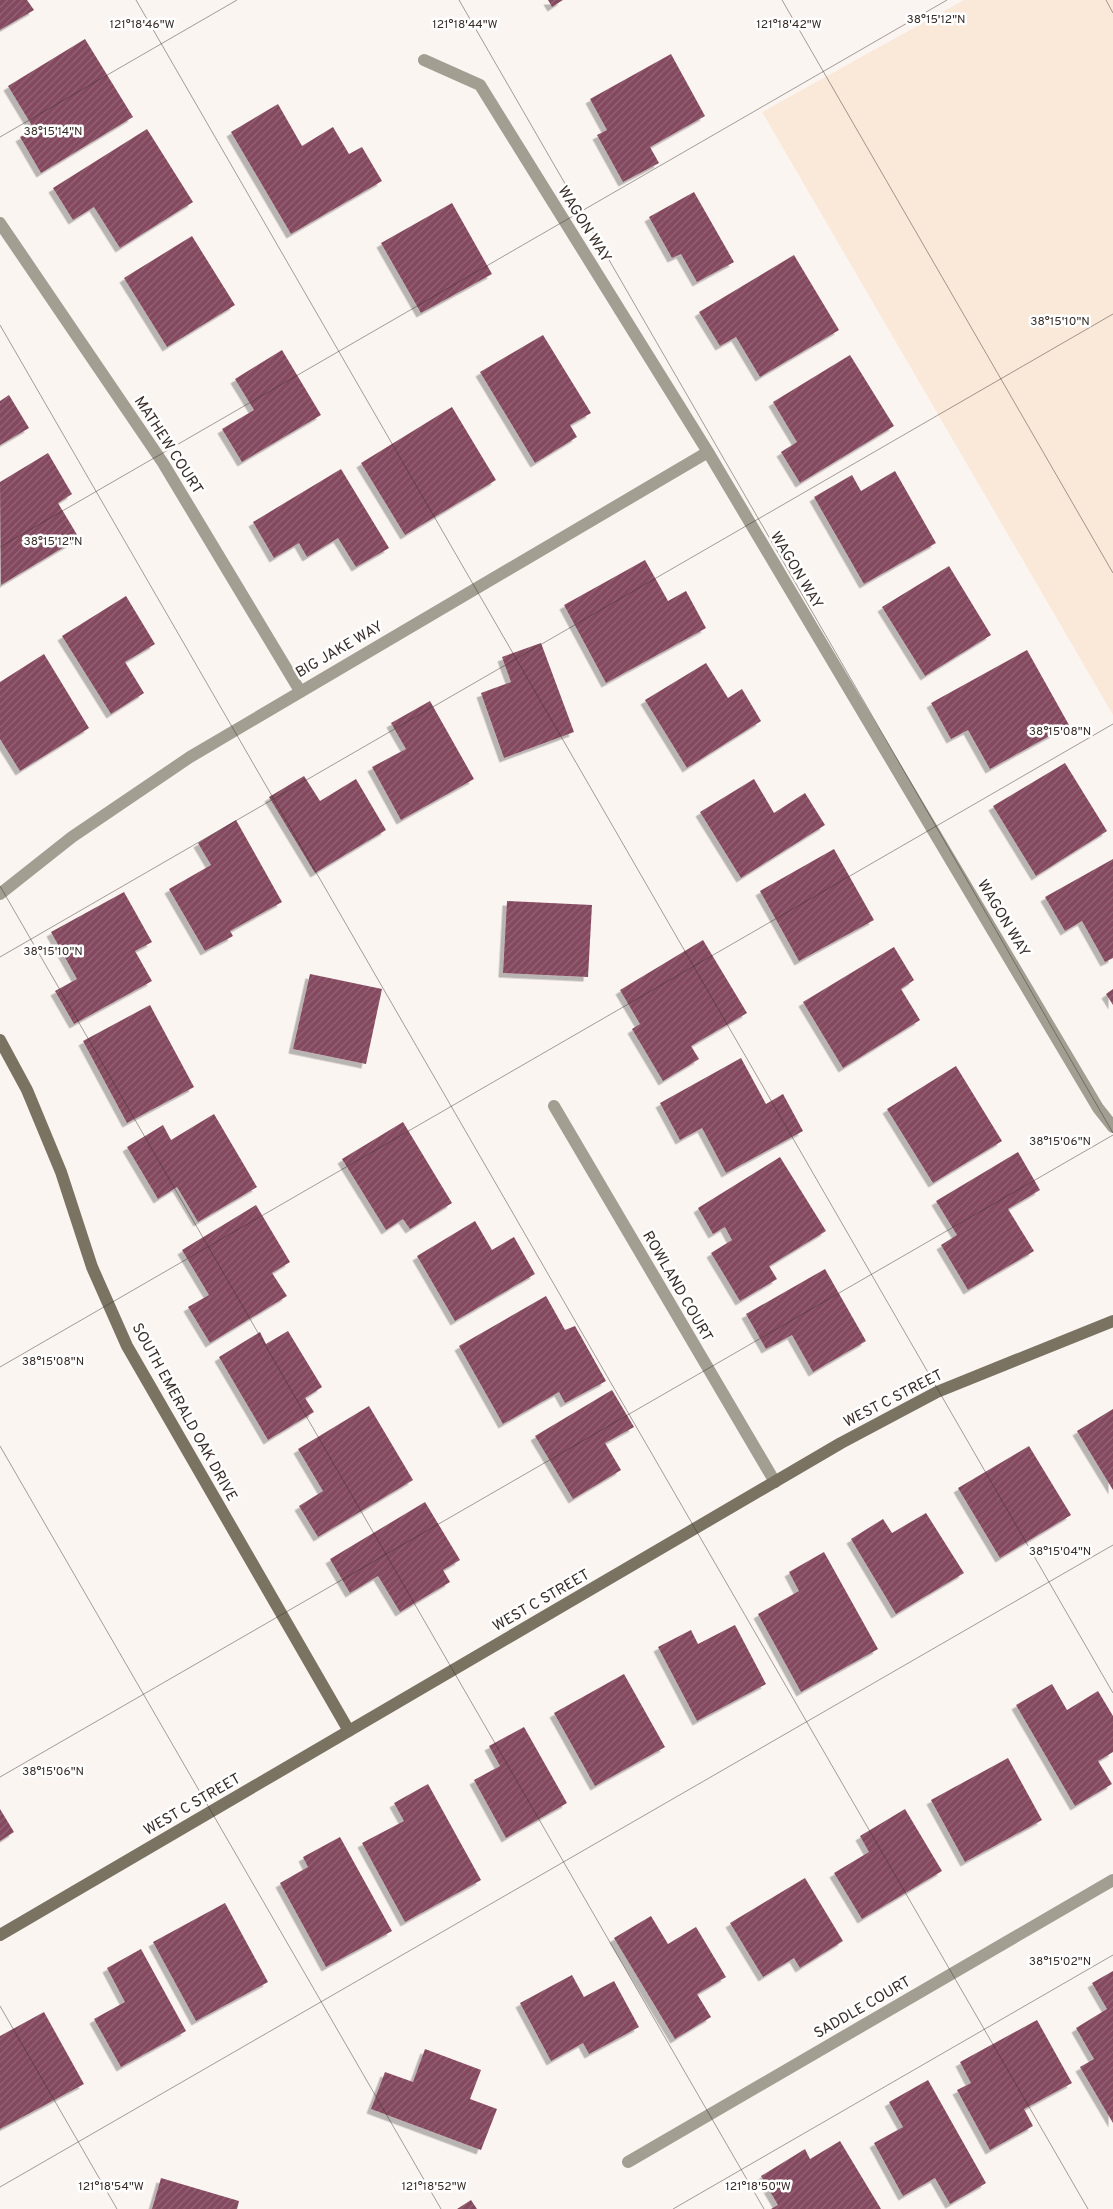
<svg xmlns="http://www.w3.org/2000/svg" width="1113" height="2209" font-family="Overpass,sans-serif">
	<defs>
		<pattern id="building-hatch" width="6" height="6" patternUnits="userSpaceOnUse" patternTransform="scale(1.25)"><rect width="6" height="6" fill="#84485e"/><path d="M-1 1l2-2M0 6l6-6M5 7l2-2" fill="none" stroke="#946676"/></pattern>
		<filter id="shadow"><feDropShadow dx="-4.5" dy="4.5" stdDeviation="0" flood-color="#0004"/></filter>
	</defs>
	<rect width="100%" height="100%" fill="#fbf5f2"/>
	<path fill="#fae9d8" d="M964 0H1113V715L762 112Z"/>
	<path fill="url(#building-hatch)" filter="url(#shadow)" d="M0 0H27L34 10 0 30Z
		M548 0H563L552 7Z
		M85 39 133 117 41 173 20 137 34 129 8 86Z
		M671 54 705 116 650 147 659 163 623 182 597 135 607 130 590 99Z
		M278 104 302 146 333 127 349 154 362 147 382 181 291 234 231 132Z
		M147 129 193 202 120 248 94 207 73 220 53 188Z
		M694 192 734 262 697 282 681 254 672 258 649 217Z
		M452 203 492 274 421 313 381 243Z
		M192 236 235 305 167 347 124 278Z
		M794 255 839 330 760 377 736 337 720 346 699 312Z
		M543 335 591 413 570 425 577 437 535 463 480 372Z
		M282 350 321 415 242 462 222 429 254 410 235 379Z
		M850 355 894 426 800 483 781 452 797 442 773 402Z
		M9 395 29 428 0 445V401Z
		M452 407 496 480 405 535 361 463Z
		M48 453 72 494 58 503 79 538 1 585 0 482Z
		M341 469 389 548 356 567 338 538 307 557 299 543 274 558 253 522Z
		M895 471 936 543 864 584 814 497 852 475 861 491Z
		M645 560 668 601 686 591 706 628 606 683 564 605Z
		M949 566 991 635 925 676 882 607Z
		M126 596 155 644 125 662 144 693 111 714 62 636Z
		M541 643 574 732 504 758 481 693 511 682 502 657Z
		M1027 650 1069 725 990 769 968 730 951 739 931 703Z
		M44 654 89 728 20 771 0 739V682Z
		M706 663 728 698 742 689 761 721 687 768 645 700Z
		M430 701 474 779 401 820 372 767 406 749 391 723Z
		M1065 763 1107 831 1036 876 993 806Z
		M304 776 320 801 356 779 386 830 315 873 269 797Z
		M754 779 774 813 805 793 825 825 741 878 700 812Z
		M236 820 282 902 230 931 233 936 205 951 169 889 211 865 198 843Z
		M834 849 874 920 799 961 760 891Z
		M1113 859V958L1105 962 1082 921 1065 931 1045 897Z
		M124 892 152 942 135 951 152 981 74 1024 55 991 77 979 51 932Z
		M507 901 592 905 588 977 503 973Z
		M703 940 747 1013 691 1046 699 1059 663 1081 632 1029 640 1024 620 990Z
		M894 947 914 980 901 989 920 1020 843 1068 803 1002Z
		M310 974 382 989 366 1064 293 1049Z
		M1113 989V1005L1106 994Z
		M150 1005 194 1087 127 1123 83 1041Z
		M741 1058 766 1104 783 1094 803 1131 726 1173 702 1128 680 1140 660 1103Z
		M956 1066 1002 1141 933 1183 887 1109Z
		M214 1114 257 1187 198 1222 177 1187 158 1199 127 1147 163 1125 171 1140Z
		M403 1122 452 1203 410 1229 403 1219 386 1230 342 1159Z
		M1018 1152 1040 1190 1008 1209 1034 1251 968 1290 941 1245 957 1235 936 1201Z
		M780 1157 826 1231 769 1266 777 1279 740 1301 711 1253 732 1240 725 1227 713 1234 698 1208Z
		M256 1205 290 1262 272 1273 287 1296 210 1343 188 1307 209 1295 182 1250Z
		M475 1221 492 1250 514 1237 535 1274 455 1321 417 1256Z
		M825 1269 866 1341 813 1372 792 1335 766 1349 746 1314Z
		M546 1296 565 1330 575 1326 606 1381 565 1403 559 1392 503 1424 459 1346Z
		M288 1331 322 1387 305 1398 314 1412 268 1440 219 1357 260 1332 266 1344Z
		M612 1390 634 1427 605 1443 621 1470 573 1499 535 1436Z
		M369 1406 413 1480 318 1537 299 1506 323 1491 298 1449Z
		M1113 1409V1490L1077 1431Z
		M1029 1446 1071 1515 1000 1558 958 1488Z
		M425 1502 460 1560 443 1570 450 1582 400 1612 378 1576 350 1593 330 1559Z
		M926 1513 964 1573 896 1614 851 1539 883 1519 892 1533Z
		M824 1552 878 1649 801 1692 758 1614 799 1591 789 1572Z
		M735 1625 766 1684 697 1721 658 1647 691 1630 698 1644Z
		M624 1674 665 1747 595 1786 554 1713Z
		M1052 1684 1067 1710 1098 1691 1113 1716V1752L1098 1761 1112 1784 1075 1806 1016 1705Z
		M524 1727 567 1803 506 1838 474 1780 500 1766 489 1746Z
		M1008 1758 1042 1820 965 1862 931 1800Z
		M428 1784 481 1880 405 1922 362 1843 404 1821 394 1803Z
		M0 1809 14 1832 0 1841Z
		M905 1809 942 1871 862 1919 834 1873 869 1852 860 1836Z
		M340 1837 392 1931 326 1967 280 1883 308 1867 303 1857Z
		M805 1878 843 1941 800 1968 794 1958 763 1977 730 1923Z
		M225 1903 268 1982 196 2021 153 1942Z
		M651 1916 668 1944 696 1927 726 1977 697 1994 711 2017 675 2039 614 1938Z
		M141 1949 186 2031 121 2067 94 2019 125 2002 107 1968Z
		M1113 1971V2123L1080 2067 1094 2059 1076 2028 1107 2009 1092 1983Z
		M572 1975 584 1997 614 1981 639 2027 589 2054 583 2043 551 2061 520 2003Z
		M44 2012 84 2084 0 2129V2036Z
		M1037 2020 1072 2083 1024 2109 1033 2126 990 2150 957 2090 971 2083 960 2062Z
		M425 2049 481 2070 470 2099 497 2109 481 2150 371 2109 385 2072 413 2082Z
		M928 2080 986 2183 950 2204 935 2178 903 2196 874 2143 903 2127 889 2102Z
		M840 2141 881 2209H771L778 2205 761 2176 805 2149 810 2159Z
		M161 2178 239 2201 237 2209H152Z
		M471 2200 477 2209H457Z"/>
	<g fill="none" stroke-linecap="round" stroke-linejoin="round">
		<path stroke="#a29e92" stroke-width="12" d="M424 60 480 85 708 452 1098 1108 1113 1127
			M0 223 163 463 300 691
			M0 894 72 837 190 757 708 452
			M554 1106 775 1482
			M628 2162 1113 1880"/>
		<path stroke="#7a7362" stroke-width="12" d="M0 1040 27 1090 61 1172 92 1267 127 1346 349 1731
			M0 1935 841 1443 937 1392 1113 1321"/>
	</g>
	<path fill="none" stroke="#382d27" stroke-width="1" stroke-opacity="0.45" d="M136 0 1113 1693M459 0 1113 1133M782 0 1113 573M1106 0 1113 13M0 137 237 0M0 325 1088 2209M0 547 947 0M0 886 764 2209M0 957 1113 314M0 1367 1113 724M0 1446 441 2209M0 1777 1113 1135M0 2006 117 2209M0 2187 1113 1545M673 2209 1113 1955"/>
	<g text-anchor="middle" stroke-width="5" stroke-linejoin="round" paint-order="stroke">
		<g font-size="15" fill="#382d27" stroke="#fff">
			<text transform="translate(585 224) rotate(58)" y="5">WAGON WAY</text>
			<text transform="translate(169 445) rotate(57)" y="5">MATHEW COURT</text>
			<text transform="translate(797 570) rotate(59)" y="5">WAGON WAY</text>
			<text transform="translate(339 649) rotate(-30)" y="5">BIG JAKE WAY</text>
			<text transform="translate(1004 918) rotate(59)" y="5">WAGON WAY</text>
			<text transform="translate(678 1286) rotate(60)" y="5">ROWLAND COURT</text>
			<text transform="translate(893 1398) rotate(-27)" y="5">WEST C STREET</text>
			<text transform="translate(185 1412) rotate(61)" y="5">SOUTH EMERALD OAK DRIVE</text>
			<text transform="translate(541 1600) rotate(-30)" y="5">WEST C STREET</text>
			<text transform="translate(192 1804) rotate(-30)" y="5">WEST C STREET</text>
			<text transform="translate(862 2007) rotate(-30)" y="5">SADDLE COURT</text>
		</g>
	</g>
	<g font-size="12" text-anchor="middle" fill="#382d27" stroke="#fff" stroke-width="5" stroke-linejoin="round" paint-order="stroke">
		<text x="936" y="23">38°15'12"N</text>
		<text x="142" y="28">121°18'46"W</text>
		<text x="465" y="28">121°18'44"W</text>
		<text x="789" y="28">121°18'42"W</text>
		<text x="53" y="135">38°15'14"N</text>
		<text x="1060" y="325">38°15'10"N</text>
		<text x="53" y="545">38°15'12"N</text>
		<text x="1060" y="735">38°15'08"N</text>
		<text x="53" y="955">38°15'10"N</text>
		<text x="1060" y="1145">38°15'06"N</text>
		<text x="53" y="1365">38°15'08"N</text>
		<text x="1060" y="1555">38°15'04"N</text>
		<text x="53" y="1775">38°15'06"N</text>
		<text x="1060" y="1965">38°15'02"N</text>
		<text x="111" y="2190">121°18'54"W</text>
		<text x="434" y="2190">121°18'52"W</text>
		<text x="758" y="2190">121°18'50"W</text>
	</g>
</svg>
